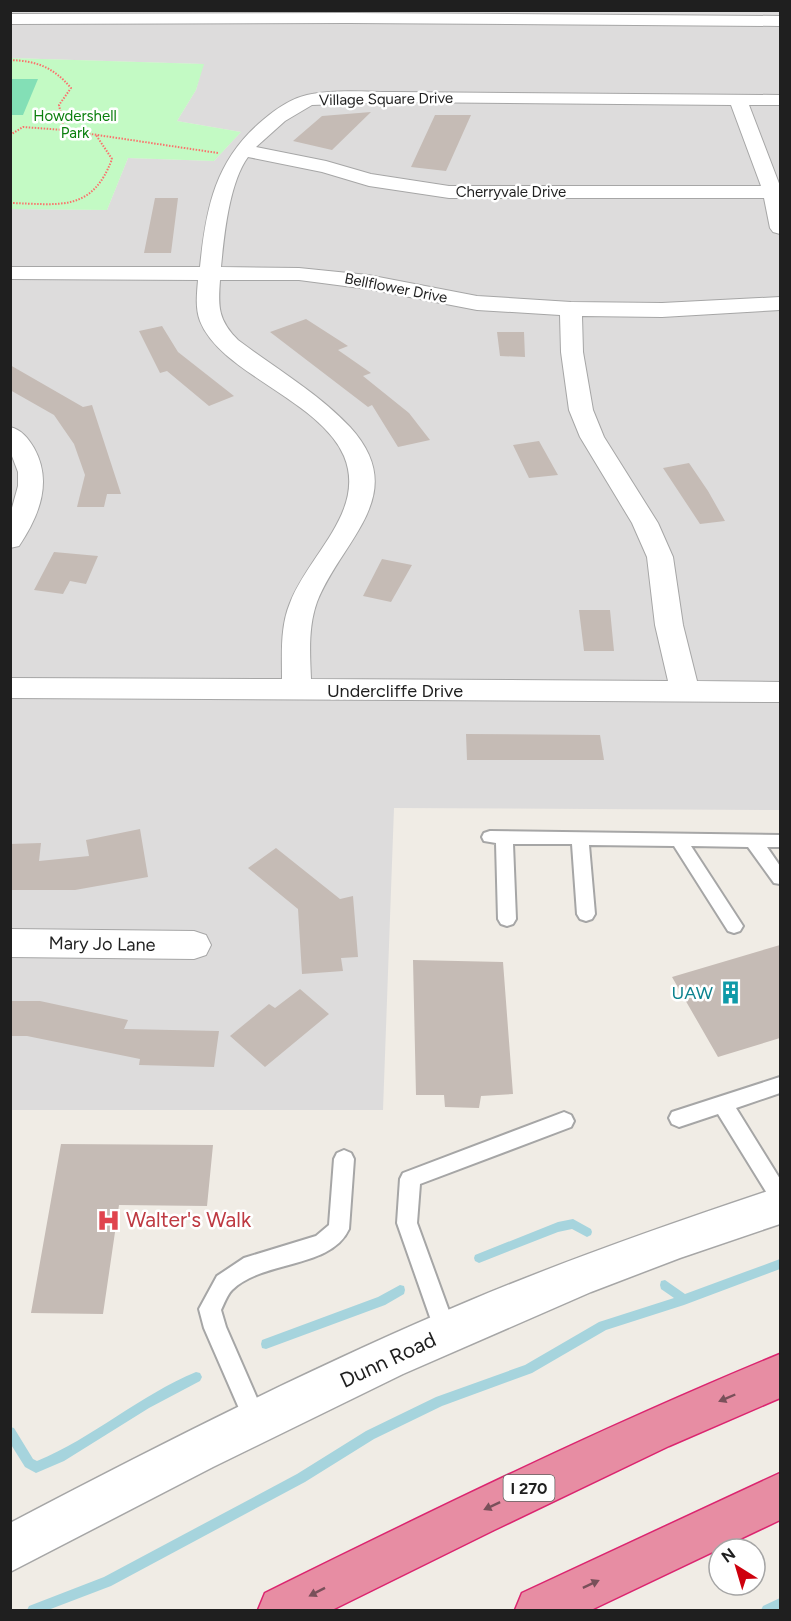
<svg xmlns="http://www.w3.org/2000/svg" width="791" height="1621" font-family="Figtree,sans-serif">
	<rect width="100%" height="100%" fill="#f0ece5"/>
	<path fill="#dddcdc" d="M11 11H780V810L394 808 383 1110H11V209L107 210 128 158 214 161 241 132 177 121 196 90 203 64 11 58Z"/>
	<path fill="#c3fac4" d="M11 58 204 64 196 90 177 121 241 132 214 161 128 158 107 210 11 209Z"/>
	<path fill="#83dfb6" d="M11 79H38L23 115H11Z"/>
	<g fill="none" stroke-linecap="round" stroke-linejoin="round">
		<path fill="#a6d4dd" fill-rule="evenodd" d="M573 1219 591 1229 592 1232 591 1235 587 1237 572 1229 558 1232 479 1263 475 1261 474 1258 475 1255 558 1222Z
			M780 1259V1269L684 1305 606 1330 532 1373 442 1406 374 1439 305 1482 111 1586 48 1610H27L29 1606 104 1577 297 1474 366 1431 436 1397 525 1365 599 1322 674 1298 661 1289 660 1285 661 1281 665 1280 685 1294Z
			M400 1285 404 1286 405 1290 404 1294 385 1305 266 1349 262 1348 261 1344 262 1340 378 1297Z
			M196 1372 200 1373 202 1377 200 1381 149 1408 64 1461 36 1473 25 1467 10 1443V1427L14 1428 33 1459 37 1461C93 1438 140 1395 196 1372Z
			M780 1598V1610H761L763 1606Z"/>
	</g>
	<path fill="#c5bbb5" d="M371 112 332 150 293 141 322 116Z
		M435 115H471L446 171 411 167Z
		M155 198H178L171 253H144Z
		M306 319 348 346 338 350 371 373 363 376 409 413 430 440 398 447 372 405 368 407 270 332Z
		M162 326 178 352 234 396 209 406 167 371 160 373 139 331Z
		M497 332H524L525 357 500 356Z
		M10 365 83 407 92 405 121 494H107L104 507H77L85 475 74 444 54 415 10 390Z
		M539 441 558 475 529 478 513 445Z
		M689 463 708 491 725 521 700 524 663 468Z
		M54 552 98 556 86 584 70 581 63 594 34 590Z
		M382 559 412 565 391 602 363 596Z
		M579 610H610L614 651H584Z
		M466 734 600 735 604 760H467Z
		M140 829 148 877 75 890H10V844L41 843 39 861 89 856 86 840Z
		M276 848 340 899 353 896 358 957 341 958 343 971 302 974 298 909 248 868Z
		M780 945V1038L718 1057 672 977Z
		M413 960 503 962 513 1094 481 1096 479 1108 445 1107 444 1095H416Z
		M300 989 329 1014 265 1067 230 1036 269 1004 275 1008Z
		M10 1001H40L128 1020 124 1029 219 1031 214 1067 139 1065 140 1059 27 1036H10Z
		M61 1144 213 1145 207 1206 119 1205 103 1314 31 1313Z"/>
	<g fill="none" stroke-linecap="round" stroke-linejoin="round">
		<defs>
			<path id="service" d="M490 831 780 835V847H767L780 866V884L774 883 748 847 691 846 743 926 740 931 734 933 728 931 674 846 589 845 595 914 592 919 586 921 580 919 577 914 572 844H513L516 919 513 924 507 926 501 924 498 919 496 843 484 841 482 837 484 833Z
				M780 1077V1093L736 1108 780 1179V1205L773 1203 718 1114 679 1127 672 1124 669 1118 672 1112Z
				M564 1112 571 1115 574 1121 571 1127 420 1184 417 1223 457 1333 454 1340 446 1343 438 1340 397 1223 400 1179 403 1173Z
				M344 1150 351 1153 354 1159 349 1229C331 1269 262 1260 232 1290 227 1295 224 1304 221 1310L226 1327 267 1421 264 1429 256 1432 248 1429 204 1328 199 1309 217 1276 244 1258 316 1236 329 1225 334 1159 337 1153Z"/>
			<path id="minor" d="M349 13 780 16V26L349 23 10 24V14Z
				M394 92 780 95V105H749L780 186V234L773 232 770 228 764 198H449L369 186 322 172 248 157C229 183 224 236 221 267L299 268 368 275 477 296 571 302 662 303 780 297V310L662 317 582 316 583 352 593 410 604 437 658 523 673 557 683 625 697 681 780 682V702L10 698V678L282 679C282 654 280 627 290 603 308 555 367 511 344 456 320 400 220 373 200 321 195 308 197 293 198 280L10 279V267H200C206 208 215 160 263 120 276 109 290 99 307 95 332 89 367 92 394 92ZM394 102 731 105 761 186H449L371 174 326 161 256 147 285 121 312 105ZM220 280H299L368 289 477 310 560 315 561 352 569 410 580 437 632 523 647 557 655 625 668 681 311 679C310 654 308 627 317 602 341 540 412 495 350 427 318 393 275 368 238 340 218 320 218 307 220 280Z
				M10 427C22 430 28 438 34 448 53 482 39 516 19 546L10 548V515L18 486V472L10 451Z
				M10 929 194 931 206 935 211 945 206 955 194 959 10 957Z"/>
			<path id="tertiary" d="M780 1187V1224L680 1258 591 1292 403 1374 213 1467 10 1572V1523C161 1444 312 1367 469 1301 571 1258 675 1222 780 1187Z"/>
			<path id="motorway" d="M780 1354V1398L669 1446 494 1530 332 1610H258L265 1593C435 1509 605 1426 780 1354Z
				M780 1473V1520L591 1610H515L522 1593Z"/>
		</defs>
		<use href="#service" stroke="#a6a6a6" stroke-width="4"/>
		<use href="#minor" stroke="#a6a6a6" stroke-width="2"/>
		<use href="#tertiary" stroke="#a6a6a6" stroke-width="3"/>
		<use href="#motorway" stroke="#db256f" stroke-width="3"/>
		<path stroke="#fa726c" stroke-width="2" stroke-dasharray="1.5 1.5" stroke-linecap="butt" d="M10 60C37 61 53 67 71 88L59 105 64 130 218 153
			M10 135 23 127 64 130
			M10 203C59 204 92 213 112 159L96 135"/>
		<use href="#service" fill="#fff" fill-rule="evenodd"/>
		<use href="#minor" fill="#fff" fill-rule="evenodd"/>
		<use href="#tertiary" fill="#fff" fill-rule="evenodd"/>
		<use href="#motorway" fill="#e78da3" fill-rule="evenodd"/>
	</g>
	<defs><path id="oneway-solid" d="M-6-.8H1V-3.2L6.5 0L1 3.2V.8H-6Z" transform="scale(1.5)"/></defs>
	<g fill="#79505a">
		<use href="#oneway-solid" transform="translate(727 1398) rotate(157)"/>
		<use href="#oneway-solid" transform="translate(492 1506) rotate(155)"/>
		<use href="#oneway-solid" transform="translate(591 1584) rotate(-25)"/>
		<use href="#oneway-solid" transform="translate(317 1592) rotate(153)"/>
	</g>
	<defs>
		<symbol id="building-bare" viewBox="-9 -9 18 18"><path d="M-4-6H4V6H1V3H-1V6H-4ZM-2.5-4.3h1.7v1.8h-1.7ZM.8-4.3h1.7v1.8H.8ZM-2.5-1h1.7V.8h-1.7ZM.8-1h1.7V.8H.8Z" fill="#0f9aa8" stroke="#fff" stroke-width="2.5" paint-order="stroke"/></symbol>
		<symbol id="hospital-bare" viewBox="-9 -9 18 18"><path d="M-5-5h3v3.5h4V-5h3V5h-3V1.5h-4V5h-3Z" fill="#e0444e" stroke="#fff" stroke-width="2.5" paint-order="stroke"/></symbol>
	</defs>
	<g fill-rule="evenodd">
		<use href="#building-bare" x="714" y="976" width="33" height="33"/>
		<use href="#hospital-bare" x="92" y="1204" width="33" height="33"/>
	</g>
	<g text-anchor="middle" stroke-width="5" stroke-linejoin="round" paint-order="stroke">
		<g font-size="15" fill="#1f1f1f" stroke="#fff">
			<text transform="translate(386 99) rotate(-1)" y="5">Village Square Drive</text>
			<text x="511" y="197">Cherryvale Drive</text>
			<text transform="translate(396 288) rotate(11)" y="5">Bellflower Drive</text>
		</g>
		<g font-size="15" fill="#0b7f0e" stroke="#fff">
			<text x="75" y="121">Howdershell<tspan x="75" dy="17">Park</tspan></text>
		</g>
		<rect fill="#fff" stroke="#626262" stroke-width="1.5" x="503.5" y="1475" width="51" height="26" rx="4.5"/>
		<g font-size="16" font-weight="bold" fill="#1f1f1f">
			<text x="529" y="1494">I 270</text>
		</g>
		<g font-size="18" fill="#1f1f1f" stroke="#fff">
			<text x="395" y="697">Undercliffe Drive</text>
			<text transform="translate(102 944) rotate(1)" y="6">Mary Jo Lane</text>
		</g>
		<g font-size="18" fill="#0d838f" stroke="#fff" text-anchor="end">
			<text x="713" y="999">UAW</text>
		</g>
		<g font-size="21" fill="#be3a42" stroke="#fff" text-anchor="start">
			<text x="126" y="1227">Walter's Walk</text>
		</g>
		<g font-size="21" fill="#1f1f1f" stroke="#fff">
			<text transform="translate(388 1360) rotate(-25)" y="7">Dunn Road</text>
		</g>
	</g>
	<rect width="791" height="1621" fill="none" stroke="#1f1f1f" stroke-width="24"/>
	<g transform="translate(737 1567) rotate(323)"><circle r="28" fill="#ffffff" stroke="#a5a5a5" stroke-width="1.5"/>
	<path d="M0-4.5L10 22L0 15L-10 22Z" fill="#ce000d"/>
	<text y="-9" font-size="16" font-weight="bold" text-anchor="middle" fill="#1f1f1f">N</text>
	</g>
</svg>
